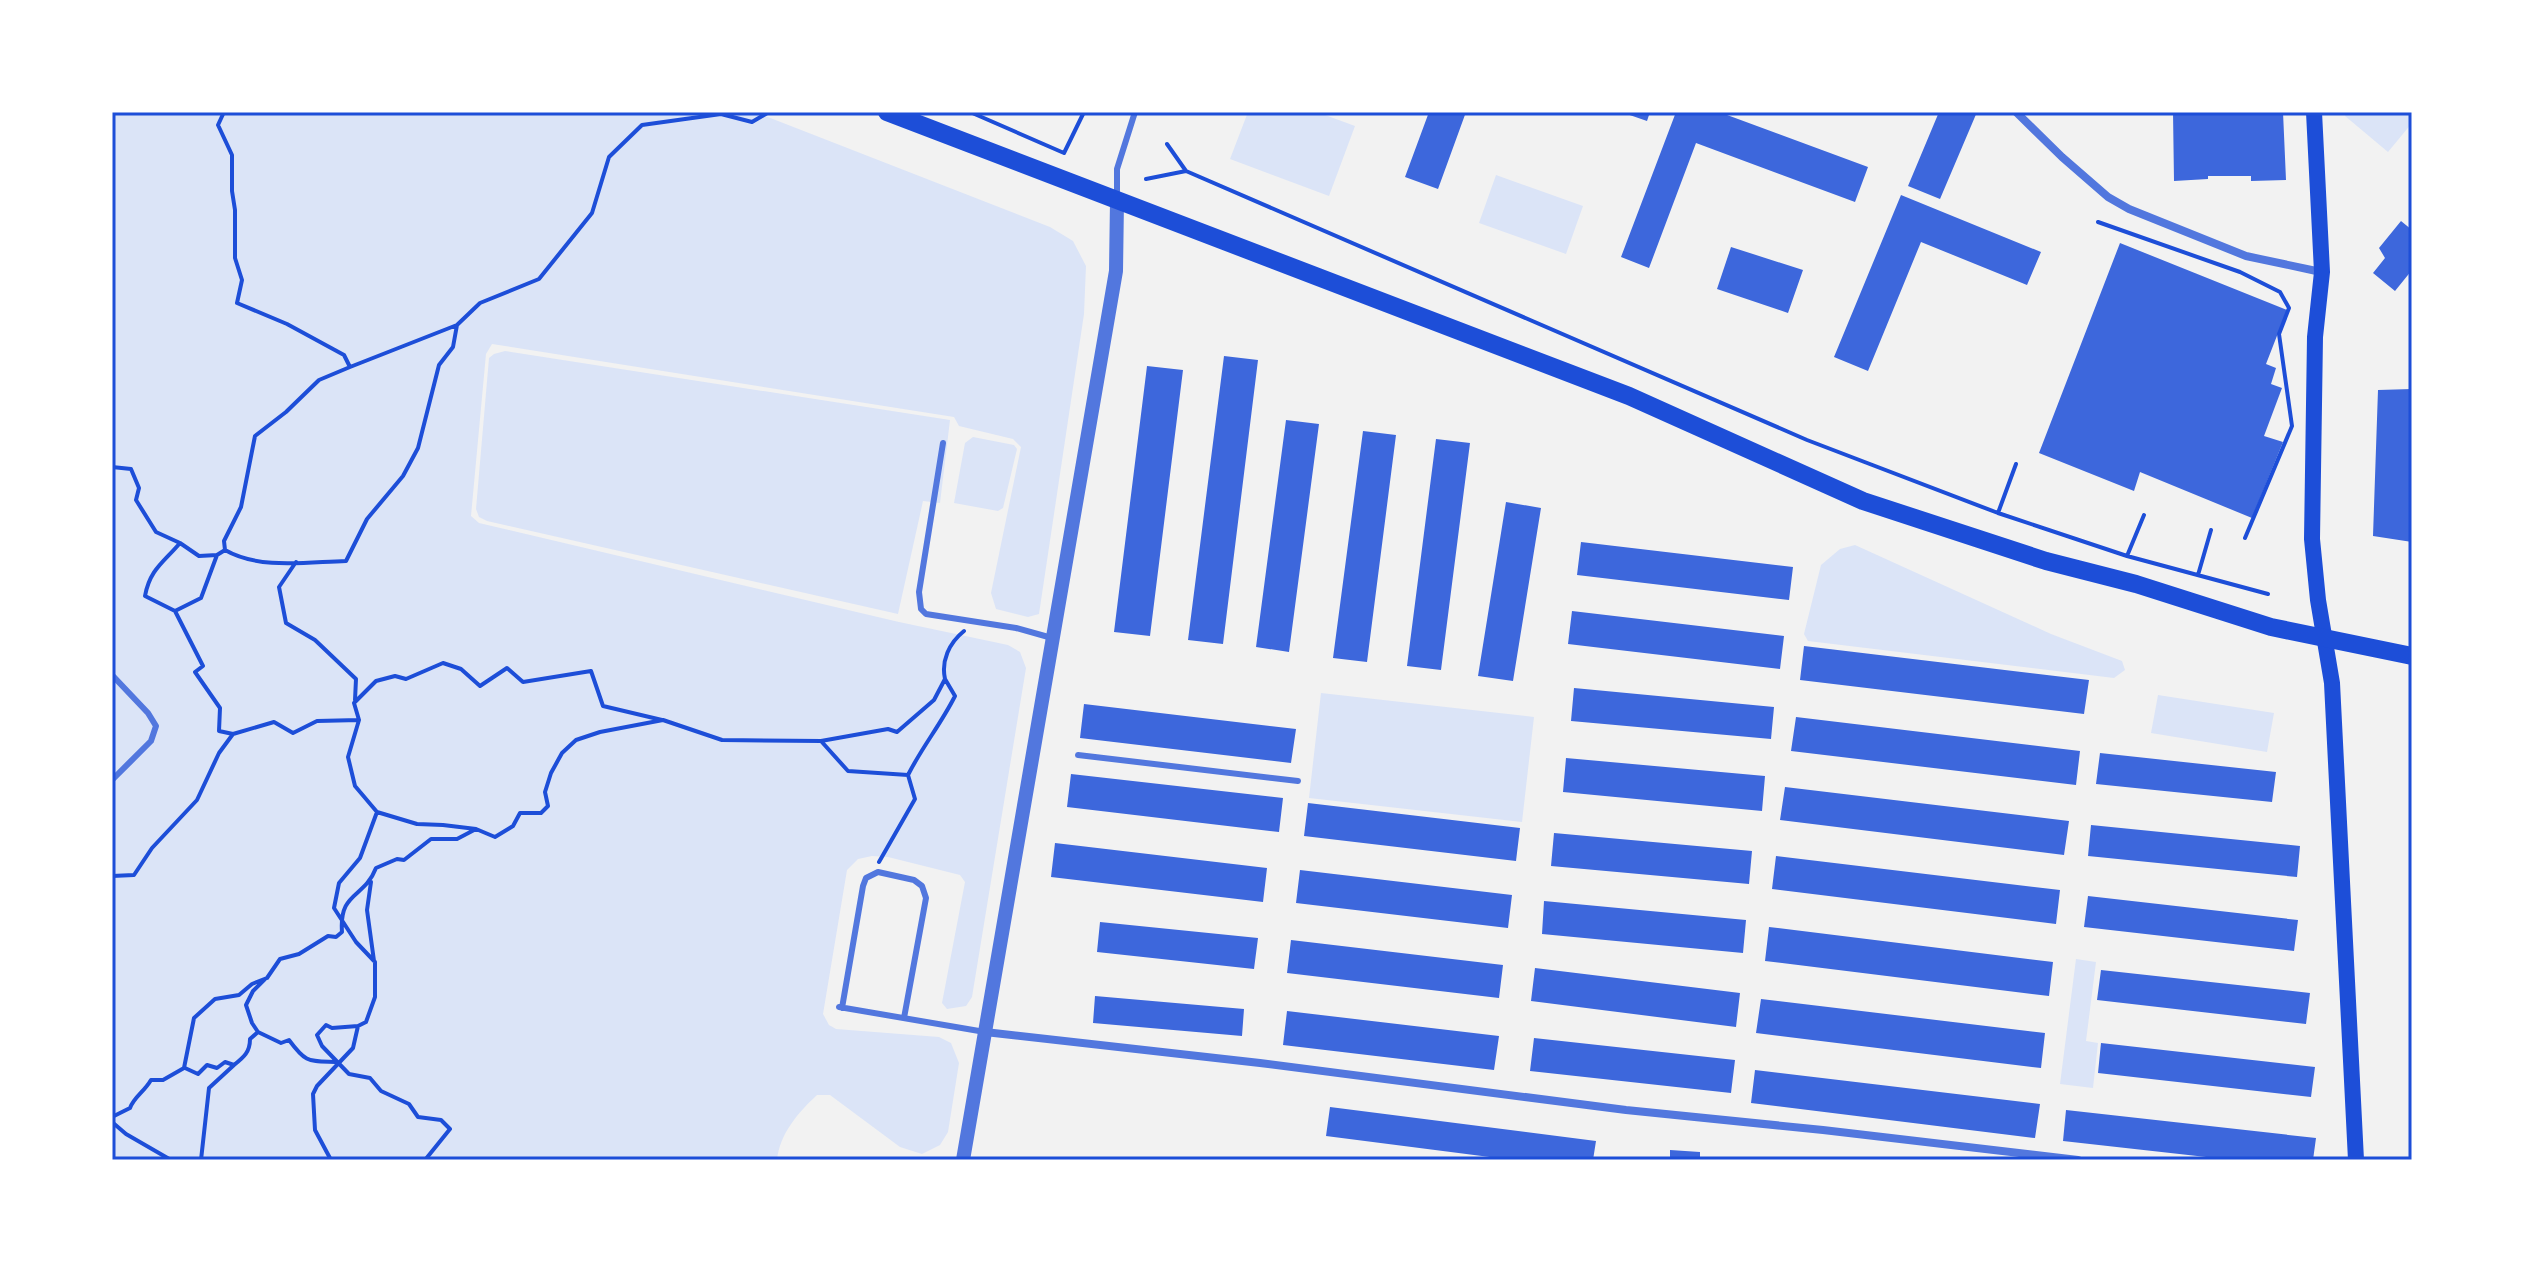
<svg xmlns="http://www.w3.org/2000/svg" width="2524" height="1272" font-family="Georgia,serif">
	<rect width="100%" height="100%" fill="#f2f2f2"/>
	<path fill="#dbe4f7" d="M112 112H755L1050 227 1073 241 1086 266 1084 314 1039 614 1028 617 996 609 991 593 1021 447 1013 439 959 426 954 417 492 344 486 354 471 516 479 523 899 622 1008 645 1020 652 1026 668 972 997 966 1006 947 1009 942 1003 965 882 960 875 888 857 872 856 858 859 847 870 823 1014 829 1025 836 1029 939 1037 951 1043 959 1063 948 1132 940 1145 922 1154 900 1147 830 1095H817C798 1113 780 1133 777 1160H112Z
		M1248 112H1317L1355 126 1329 196 1230 159Z
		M2348 112H2412V123L2388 152 2345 116Z
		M1496 175 1583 206 1566 254 1479 223Z
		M505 351 950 420 940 503 923 501 898 614 487 521 479 517 476 509 489 358 494 354Z
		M973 437 1014 445 1017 449 1003 508 998 511 954 503 965 443Z
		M1855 545 2051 634 2122 661 2125 670 2114 678 1808 641 1804 634 1821 565 1840 549Z
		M1321 693 1534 717 1522 822 1309 798Z
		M2158 695 2274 713 2267 752 2151 733Z
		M2076 959 2096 962 2086 1041 2098 1043 2093 1088 2060 1084Z"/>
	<path fill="#3d67dc" d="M1429 112H1466L1438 189 1405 177Z
		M1621 112H1650L1647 121Z
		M1676 112H1719L1868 167 1855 202 1696 143 1649 268 1621 257Z
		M1939 112H1977L1940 199 1908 186Z
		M2173 112H2283L2286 180 2251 181V176H2208V179L2174 181Z
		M1901 195 2041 252 2027 285 1921 242 1868 371 1834 357Z
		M2401 221 2412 230V270L2395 291 2373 273 2385 258 2379 248Z
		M2120 243 2287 310 2266 364 2276 368 2271 384 2282 388 2264 436 2283 442 2252 518 2140 472 2134 491 2039 453Z
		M1731 247 1803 270 1788 313 1717 289Z
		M1224 356 1258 360 1223 644 1188 640Z
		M1147 366 1183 370 1150 636 1114 632Z
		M2412 389V542L2373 536 2378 390Z
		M1286 420 1319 424 1289 652 1256 647Z
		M1363 431 1396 435 1367 662 1333 658Z
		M1436 439 1470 443 1441 670 1407 666Z
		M1506 502 1541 508 1513 681 1478 676Z
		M1581 542 1793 567 1789 600 1577 575Z
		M1572 611 1784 636 1780 669 1568 644Z
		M1804 646 2089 680 2084 714 1800 680Z
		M1574 688 1774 707 1771 739 1571 721Z
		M1084 704 1296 729 1291 763 1080 738Z
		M1796 717 2080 751 2076 785 1791 751Z
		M2100 753 2276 772 2272 802 2096 784Z
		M1566 758 1765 776 1762 811 1563 792Z
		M1071 774 1283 798 1279 832 1067 807Z
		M1785 787 2069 821 2064 855 1780 820Z
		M1308 803 1520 828 1516 861 1304 836Z
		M2091 825 2300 846 2297 877 2088 856Z
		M1554 833 1752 851 1749 884 1551 866Z
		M1055 843 1267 868 1263 902 1051 877Z
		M1776 856 2060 890 2056 924 1772 889Z
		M1300 870 1512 895 1508 928 1296 903Z
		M2088 896 2298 920 2294 951 2084 927Z
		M1544 901 1746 920 1743 953 1542 934Z
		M1100 922 1258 938 1254 969 1097 952Z
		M1769 927 2053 962 2049 996 1765 961Z
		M1291 940 1503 965 1499 998 1287 973Z
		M1535 968 1740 993 1736 1027 1531 1001Z
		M2101 970 2310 993 2306 1024 2097 1000Z
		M1095 996 1244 1009 1242 1036 1093 1023Z
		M1761 999 2045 1033 2041 1068 1756 1033Z
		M1287 1011 1499 1036 1494 1070 1283 1045Z
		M1534 1038 1735 1060 1731 1093 1530 1071Z
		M2101 1043 2315 1067 2311 1097 2098 1073Z
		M1755 1070 2040 1104 2035 1138 1751 1103Z
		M1330 1107 1596 1141 1593 1160H1513L1326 1136Z
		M2066 1110 2316 1138 2313 1160H2233L2063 1141Z
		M1670 1150 1700 1152V1160H1670Z"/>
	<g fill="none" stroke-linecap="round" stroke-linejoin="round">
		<path stroke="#1d4ed8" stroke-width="4" d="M224 112 218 125 232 155V191L235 210V258L242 280 237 303 287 324 344 355 350 367 319 380 286 412 255 436 241 507 224 541 225 550
			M970 112 1064 153 1084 112
			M1167 144 1186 171 1807 440 1998 513 2127 556 2268 594
			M1146 179 1186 171
			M2098 222 2240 272 2280 292 2289 308 2279 334 2292 426 2245 538
			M350 367 457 325
			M112 467 131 469 139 488 136 500 156 532 180 543C164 562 150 569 145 596L175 611 203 666 195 672 220 708 219 731 233 734 219 753 197 800 152 848 134 875 112 876
			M1998 513 2016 464
			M217 555 225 550C260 570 307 562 346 561L367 519 403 476 418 448 439 365 453 347 457 325 480 303 539 279 592 213 609 157 642 125 721 114 752 122 769 112
			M2127 556 2144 515
			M296 562 279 587 286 623 315 640 356 679 355 700
			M2198 575 2211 530
			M175 611 201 598 217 555 199 556 180 543
			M359 720 348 757 355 786 377 812
			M233 734 274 722 293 733 317 721 359 720 354 703 376 681 395 676 406 679 443 663 461 669 480 686 507 668 523 682 591 671 603 706 662 720
			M821 741 848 771 908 775C922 747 941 724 955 696L945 679
			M879 862 915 799 908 775
			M371 882 367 910 374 961
			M358 1026 332 1028 326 1025 317 1035 322 1046 349 1074 370 1078 381 1091 409 1104 418 1117 441 1120 450 1129 425 1160
			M258 1032 281 1043 289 1040C306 1063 308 1061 335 1062
			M185 1068 198 1074 207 1065 217 1068 225 1062 234 1065C244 1057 250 1052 250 1039L258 1032 252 1023 246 1005 253 991 265 979
			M112 1117 130 1108C134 1097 144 1092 151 1080H163L184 1068 194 1018 215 999 239 995 252 984 267 978 280 959 299 954 328 936 336 937 342 932C339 891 364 899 376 868L397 859 404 860 431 839H457L476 829 495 837 513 826 520 813H541L548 806 545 792 551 773 562 753 576 740 600 732 663 720 722 740 821 741 888 729 897 732 934 700 945 679C941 661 949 643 964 631
			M112 1122 126 1134 171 1160
			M201 1160 209 1088 234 1065
			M331 1160 315 1130 313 1094 317 1086 353 1048 358 1026 366 1022 375 997V962L356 942 334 908 339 883 360 858 377 812 417 824 443 825 476 829"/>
		<path stroke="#5277de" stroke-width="6" d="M1117 197V169L1135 112
			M943 443 919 592 921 609 926 614 1016 628 1052 638
			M112 675 148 713 156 726 151 741 112 780
			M1078 755 1298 781
			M839 1007 985 1032
			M842 1008 863 886 866 878 878 872 914 880 922 886 926 898 904 1018"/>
		<path stroke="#5277de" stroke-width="8" d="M2016 112 2062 157 2108 197 2129 209 2246 256 2321 272
			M985 1032 1260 1063 1626 1110 1823 1130 2078 1160"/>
		<path stroke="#5277de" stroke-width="14" d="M963 1160 1116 271 1117 201"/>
		<path stroke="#1d4ed8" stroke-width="16" d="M2314 112 2322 272 2315 337 2312 539 2318 600 2332 683 2356 1160"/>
		<path stroke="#1d4ed8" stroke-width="18" d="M887 112 1629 396 1863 501 2046 561 2136 584 2271 627 2412 656"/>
	</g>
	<rect width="2524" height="1272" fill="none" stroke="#ffffff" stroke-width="228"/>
	<rect x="114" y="114" width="2296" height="1044" fill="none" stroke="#1d4ed8" stroke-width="3"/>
</svg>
